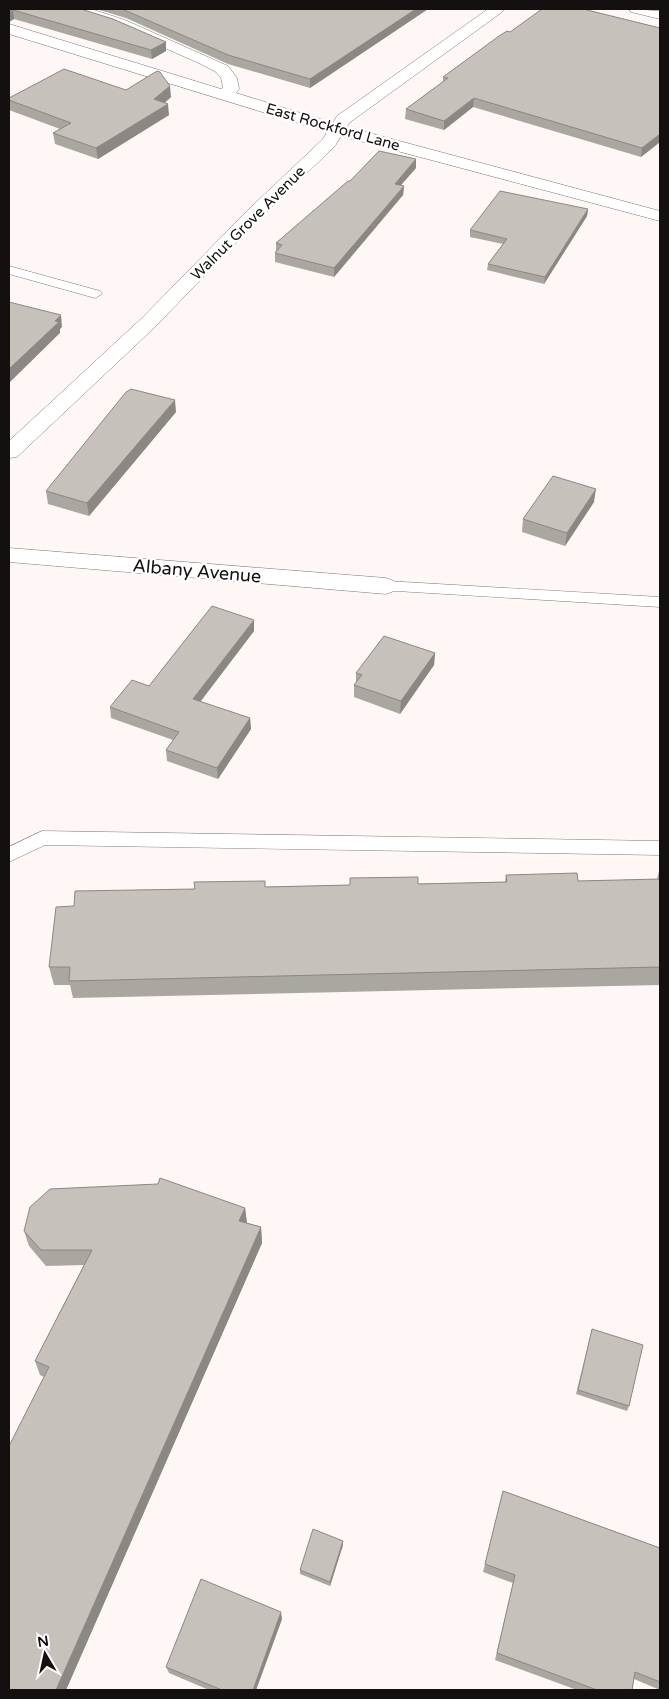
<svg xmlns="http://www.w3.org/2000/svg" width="669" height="1699" font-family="'Varela Round',sans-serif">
	<rect width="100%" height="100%" fill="#fff7f5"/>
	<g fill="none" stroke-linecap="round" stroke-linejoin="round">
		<defs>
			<path id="service" d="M9 266 100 291 102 294 95 298 9 274Z
				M386 581 660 597V607L380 590 378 586 380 582Z
				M42 831 660 841V855L45 845 9 862V847Z"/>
			<path id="minor" d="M68 9H91L125 20 228 66 237 78 239 89 236 93 333 123 337 116 488 9H504L502 12 349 123 347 127 660 211V221L341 136 335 146 260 218 156 326 17 457 9 458V441L142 318 248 210 323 139 327 132 9 34V24L221 89 223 87 221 78 216 72 201 64 115 26 71 12Z
				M629 9 660 11V19L631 12Z
				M9 548 386 578 394 581 398 586 394 591 386 594 9 562Z"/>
		</defs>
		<use href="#service" stroke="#7e7673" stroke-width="1"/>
		<use href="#minor" stroke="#7e7673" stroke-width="1"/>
		<use href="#service" fill="#fff" fill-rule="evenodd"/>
		<use href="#minor" fill="#fff" fill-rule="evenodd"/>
	</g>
	<path fill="#aaa6a0" d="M9 9 166 42V51L152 59 14 19 9 22Z
		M96 9H428L310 88 228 64 126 18Z
		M443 77 660 142 641 157 473 107 444 130 405 119 406 109 443 82Z
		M126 90 171 97 165 103 169 115 98 159 55 144 53 133 60 129 9 110V98Z
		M416 159V168L401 185 404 186 403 195 334 277 275 262V253L276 251V243L350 181Z
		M588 209 587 216 544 284 487 270 488 264 503 244 470 237V230Z
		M176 412 89 516 48 504 46 491Z
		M594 502 565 546 522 532 523 519Z
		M254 631 200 702 250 718 251 729 218 779 167 761 166 750 173 740 111 718 110 707Z
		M435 653 434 665 400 714 354 697V685L356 682V673Z
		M659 871H660V985L73 998 70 985H54L49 967 74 906 195 889 265 881V887L505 882 506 875 578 881 657 879Z
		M245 1208 247 1223 261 1227 262 1243 66 1690H9L44 1377 40 1375 35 1361 84 1265 46 1266 29 1246 24 1231Z
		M592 1329 629 1406 627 1411 576 1394Z
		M503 1491 660 1548V1690L634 1679 632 1690H577L495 1660 513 1583 483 1572Z
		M343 1541V1545L330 1586 300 1574V1570Z
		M282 1619 256 1690H209L169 1673 166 1667Z"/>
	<path fill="#8b8782" d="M416 9H428L310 88V79Z
		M13 10 14 19 9 22V12Z
		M166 42V51L152 59 151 50Z
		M170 86 171 97 155 110 154 99Z
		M474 98 473 107 444 130V121Z
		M168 104 169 115 98 159 96 148Z
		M660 134V142L641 157 642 148Z
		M416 159V168L394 193 395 184Z
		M404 186 403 195 334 277V268Z
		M588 209 587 216 544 284 545 277Z
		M61 315 62 327 60 329V333L9 383V369Z
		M175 400 176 412 89 516 87 503Z
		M596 489 594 502 565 546 567 533Z
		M254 620V631L194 710 193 699Z
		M435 653 434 665 400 714 401 701Z
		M250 718 251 729 218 779 217 768Z
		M245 1208 247 1224 239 1221Z
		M261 1227 262 1243 66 1690H56Z
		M343 1541V1545L330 1586V1582Z
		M281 1612 282 1619 256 1690H253Z"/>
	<path fill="#c6c1ba" stroke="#8b8782" d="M9 9H81L113 19 166 42 151 50 13 10 9 12Z
		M122 9H416L310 79 228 55Z
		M542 9H583L660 28V134L642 148 474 98 444 121 406 109 448 78 443 77 499 36 507 31 510 32Z
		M64 69 126 90 157 71 160 72 170 86 154 99 168 104 96 148 53 133 71 123 9 100V98Z
		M379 151 416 159 395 184 404 186 334 268 275 253 282 245 276 243 348 181H350Z
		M500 191 588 209 545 277 488 264 507 239 470 230Z
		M9 302 61 315 55 321 59 322 9 369Z
		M131 389 175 400 87 503 46 491 126 392Z
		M553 476 596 489 567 533 523 519Z
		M212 606 254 620 193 699 250 718 217 768 166 750 179 732 110 707 132 680 149 686Z
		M384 636 435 653 401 701 354 685 362 675 356 673Z
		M577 873 578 881 660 879V967L69 981 70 967H49L56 907 74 906 75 891 195 889 194 882 265 881V887L350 885V878L418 877V884L507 882 506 875Z
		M160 1178 245 1208 239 1221 261 1227 56 1690H9V1446L49 1367 35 1361 92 1250H41L24 1231 30 1207 50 1189 158 1184Z
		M592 1329 643 1345 629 1406 578 1390Z
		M503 1491 660 1548V1682L635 1672 632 1690H597L497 1653 515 1575 485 1564Z
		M313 1529 343 1541 330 1582 300 1570Z
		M201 1579 281 1612 253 1690H222L166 1667Z"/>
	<g text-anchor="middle" stroke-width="5" stroke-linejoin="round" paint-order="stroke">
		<g font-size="15" fill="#13100f" stroke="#fff">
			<text transform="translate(333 127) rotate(16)" y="5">East Rockford Lane</text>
			<text transform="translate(248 223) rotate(-45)" y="5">Walnut Grove Avenue</text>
		</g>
		<g font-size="18" fill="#13100f" stroke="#fff">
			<text transform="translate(197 571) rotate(5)" y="6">Albany Avenue</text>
		</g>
	</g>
	<rect width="669" height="1699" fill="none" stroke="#13100f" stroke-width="20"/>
	<g transform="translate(45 1654) rotate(351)" stroke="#ffffff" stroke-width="4" paint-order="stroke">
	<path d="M0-4L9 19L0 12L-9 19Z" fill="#13100f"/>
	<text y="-8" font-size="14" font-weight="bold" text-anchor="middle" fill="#13100f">N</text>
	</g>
</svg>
